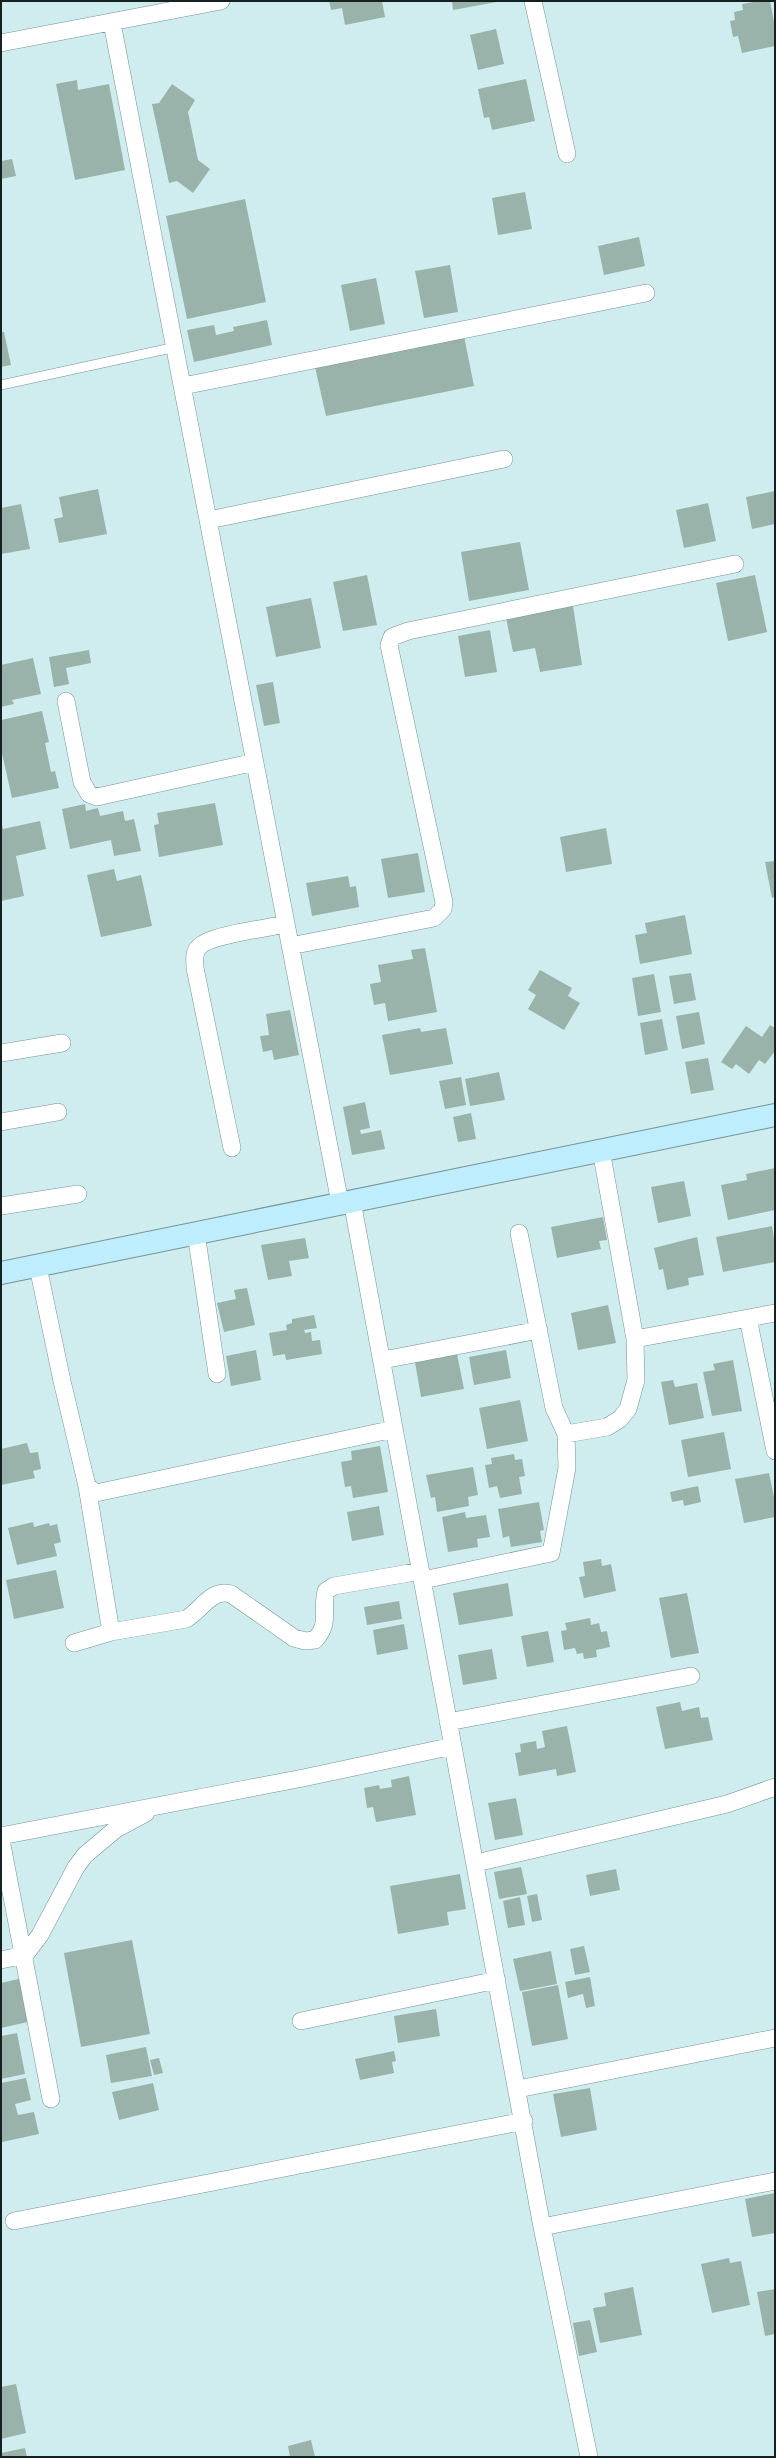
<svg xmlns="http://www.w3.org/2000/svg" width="776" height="2458" font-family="Cabin,sans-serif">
	<rect width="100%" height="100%" fill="#cfedee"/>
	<path fill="#9ab3aa" d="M329 1H382L385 17 345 25 342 8 331 10Z
		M452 1H497V2L453 10Z
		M759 1H770L775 27V46L742 53 738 36 733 37 730 21 735 20 734 12 743 10 742 4Z
		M496 29 504 64 478 70 470 35Z
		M526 79 535 121 492 130 489 117 484 118 478 89Z
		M77 80 78 90 109 84 125 170 75 180 56 84Z
		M172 84 195 100 188 112 198 160 210 169 193 193 177 181 169 183 152 104 159 103Z
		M12 159 16 176 1 179V161Z
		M525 192 532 229 498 235 492 198Z
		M245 199 266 302 187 319 166 216Z
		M639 237 645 266 604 275 598 246Z
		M450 265 458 312 424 318 415 271Z
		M376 278 385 324 350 331 341 285Z
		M267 320 272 345 194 362 187 330 214 325 216 335 234 331 233 327Z
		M1 332H4L11 365 1 367Z
		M464 336 474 386 326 416 315 367Z
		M98 489 107 534 59 543 54 519 63 517 59 497Z
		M775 491V524L752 529 746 497Z
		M708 503 716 541 684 548 676 510Z
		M21 504 30 549 1 554V508Z
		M520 542 529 590 469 601 461 552Z
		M367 575 377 625 343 631 333 582Z
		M755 575 767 632 728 641 716 583Z
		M311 598 321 648 276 657 266 607Z
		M573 606 582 665 540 672 535 648 513 652 506 618Z
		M490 630 497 672 465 677 458 636Z
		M89 650 91 663 66 668 69 684 54 687 49 657Z
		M33 658 41 694 12 700 14 704 1 707V665Z
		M273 682 280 723 264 726 256 685Z
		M42 711 49 742 45 743 51 772 55 771 59 788 12 798 1 749V720Z
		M215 803 223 845 159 857 154 825 159 824 157 813Z
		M85 804 86 811 98 808 100 816 123 811 125 821 134 819 141 851 114 856 111 840 70 849 62 809Z
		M1 820 3 829 40 821 46 849 16 856 24 896 1 901Z
		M606 828 612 864 566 872 560 837Z
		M418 853 425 892 388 898 381 859Z
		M775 861V897L772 898 765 862Z
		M114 869 117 881 141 875 152 926 101 937 87 875Z
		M348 876 350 887 356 886 359 907 312 916 306 883Z
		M685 915 692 954 640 964 635 935 647 933 645 923Z
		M425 948 437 1012 388 1021 385 1003 374 1005 370 984 381 982 378 965 413 959 411 950Z
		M540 970 572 988 568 996 580 1003 564 1030 528 1009 536 995 528 990Z
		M691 973 696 1000 674 1004 669 976Z
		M654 974 661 1012 638 1016 632 978Z
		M290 1010 299 1055 274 1060 272 1050 263 1052 260 1036 269 1035 266 1014Z
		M699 1012 705 1044 682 1049 676 1016Z
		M662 1019 668 1050 645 1055 640 1023Z
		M770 1025 775 1028V1051L765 1064 759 1060 749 1074 736 1064 732 1069 721 1062 746 1026 762 1037Z
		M420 1028 421 1032 446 1028 453 1064 390 1075 382 1035Z
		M708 1058 714 1090 691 1094 685 1062Z
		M499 1072 505 1100 470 1106 465 1079Z
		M461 1077 466 1105 445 1109 439 1081Z
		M365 1102 370 1128 360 1130 361 1134 381 1130 385 1149 352 1155 343 1107Z
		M471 1113 476 1139 458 1142 453 1117Z
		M775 1168V1210L728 1220 721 1185 747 1180 746 1174Z
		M684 1181 691 1216 658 1223 651 1187Z
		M603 1217 607 1240 599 1241 601 1249 557 1258 551 1227Z
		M772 1226 775 1244V1262L723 1272 716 1237Z
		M697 1237 704 1275 688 1278 689 1285 667 1290 663 1269 659 1270 654 1248Z
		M305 1238 309 1258 289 1261 292 1276 268 1280 261 1245Z
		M247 1288 255 1325 224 1332 217 1303 236 1299 234 1290Z
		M608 1305 616 1343 578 1350 571 1313Z
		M314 1315 317 1328 304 1330 305 1333 311 1332 312 1341 320 1340 322 1354 286 1360 285 1354 273 1356 269 1333 287 1330 286 1325 292 1323V1319Z
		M256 1350 261 1380 231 1386 226 1356Z
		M506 1350 511 1378 474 1385 469 1357Z
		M457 1354 464 1389 421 1397 415 1362Z
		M733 1360 742 1411 712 1416 703 1372 715 1370 713 1364Z
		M673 1380 675 1387 697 1383 704 1418 669 1425 661 1382Z
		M520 1400 528 1441 487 1449 479 1408Z
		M724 1432 731 1469 688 1477 681 1440Z
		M27 1443 30 1453 38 1452 41 1469 33 1471 35 1478 1 1485V1449Z
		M380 1446 388 1492 353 1498 351 1486 345 1487 341 1462 352 1460 351 1451Z
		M514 1454 515 1460 522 1459 525 1476 519 1477 522 1494 500 1498 497 1486 489 1488 485 1465 492 1464 491 1458Z
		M473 1467 478 1495 468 1497 469 1506 437 1512 435 1497 431 1498 426 1475Z
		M769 1473 775 1502V1517L744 1523 735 1479Z
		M698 1486 701 1502 684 1506 683 1500 672 1502 670 1492Z
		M539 1502 544 1530 540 1531 542 1542 511 1547 509 1536 503 1538 498 1509Z
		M379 1506 384 1535 352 1541 347 1512Z
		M465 1512 466 1518 486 1515 490 1537 477 1539 478 1547 448 1552 442 1517Z
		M33 1522 34 1527 49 1523 50 1526 57 1524 61 1542 54 1544 57 1556 17 1565 8 1528Z
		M601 1559 602 1566 611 1564 616 1591 584 1598 579 1577 585 1576 583 1562Z
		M56 1570 64 1608 14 1619 6 1580Z
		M508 1583 513 1616 459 1625 453 1593Z
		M687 1593 699 1653 671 1658 659 1598Z
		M399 1601 402 1619 367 1625 364 1607Z
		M590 1618 591 1625 599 1623 601 1632 607 1631 610 1647 596 1650 597 1657 584 1659 583 1653 577 1654 575 1648 564 1650 561 1631 567 1630 565 1623Z
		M404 1624 408 1649 377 1655 373 1630Z
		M548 1631 554 1662 527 1667 521 1636Z
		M492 1649 497 1679 463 1685 458 1655Z
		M680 1702 682 1711 699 1707 701 1718 708 1717 713 1740 665 1749 656 1707Z
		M567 1726 576 1772 557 1776 556 1769 519 1776 515 1753 521 1752 520 1744 536 1741 537 1749 545 1747 542 1731Z
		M409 1776 416 1815 376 1822 373 1807 367 1808 364 1788 379 1785 380 1789 392 1787 391 1780Z
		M516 1798 523 1835 495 1840 488 1803Z
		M521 1867 527 1894 499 1899 494 1872Z
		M616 1869 620 1890 590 1896 586 1875Z
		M460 1874 466 1909 447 1912 449 1925 398 1934 390 1886Z
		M537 1894 542 1920 532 1922 527 1896Z
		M520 1897 525 1925 508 1928 503 1901Z
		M132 1940 150 2034 81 2047 64 1953Z
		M584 1946 590 1972 575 1975 570 1949Z
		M551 1951 557 1984 520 1991 513 1959Z
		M590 1977 595 2006 586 2008 583 1994 568 1998 565 1982Z
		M23 1978 32 2021 1 2028V1983Z
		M558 1985 568 2039 532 2046 522 1992Z
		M436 2009 440 2036 398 2043 394 2016Z
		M17 2033 25 2074 1 2079V2036Z
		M146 2047 152 2076 111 2083 106 2055Z
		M394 2051 396 2061 392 2062 394 2073 360 2080 355 2059Z
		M159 2058 163 2073 154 2075 150 2060Z
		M26 2078 31 2100 15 2104 18 2115 34 2112 39 2134 2 2142 1 2083Z
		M153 2083 159 2110 119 2120 112 2092Z
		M590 2088 597 2130 561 2137 553 2094Z
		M775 2193V2233L752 2237 745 2199Z
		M729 2258 730 2263 741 2261 750 2305 712 2313 701 2264Z
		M633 2287 642 2335 600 2343 593 2308 606 2306 604 2293Z
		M775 2289V2334L765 2336 757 2292Z
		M590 2320 597 2352 579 2356 573 2323Z
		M16 2384 26 2433 1 2439V2387Z
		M311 2440 315 2457H290L288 2446Z
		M25 2448 27 2457H1V2453Z"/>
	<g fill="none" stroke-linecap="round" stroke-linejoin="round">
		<defs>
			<path id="lane" d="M1 385 176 347"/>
			<path id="street" d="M533 1 567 154
				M112 23 340 1203
				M1 43 221 1
				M183 386 646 293
				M209 520 504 459
				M66 701 82 782 89 794 97 797 255 762
				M290 946 434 918 443 909 444 902 389 645 392 637 408 631 735 564
				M1 1053 62 1043
				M1 1122 58 1112
				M232 1148 195 968C195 960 193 953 199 947 209 935 268 928 286 924
				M352 1201 542 2227 589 2457
				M1 1206 78 1194
				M196 1233 217 1374
				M38 1267 62 1381 87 1486 96 1493 394 1429
				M748 1318 775 1451
				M635 1339 775 1313
				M383 1360 539 1330
				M566 1434 607 1427 620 1419 628 1409 636 1380 635 1339 601 1150
				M87 1486 111 1632
				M423 1580 551 1553 567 1468 566 1434 554 1408 519 1233
				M74 1643 111 1632 186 1619C202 1610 211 1588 231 1594L294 1638 305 1641 315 1640C331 1622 321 1612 326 1591L334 1586 421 1571
				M448 1722 691 1676
				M1 1836 303 1778 453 1746
				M1 1840 51 2099
				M476 1863 727 1804 775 1787
				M1 1960 25 1955 40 1935 76 1867 85 1855 116 1829 146 1813
				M301 2021 497 1980
				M518 2089 775 2038
				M14 2221 524 2121
				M542 2227 775 2181"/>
			<path id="secondary" d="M1 1273 775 1115"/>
		</defs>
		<use href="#lane" stroke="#779294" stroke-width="10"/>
		<use href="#street" stroke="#779294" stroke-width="18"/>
		<use href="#secondary" stroke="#779294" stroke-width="24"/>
		<use href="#lane" stroke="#fff" stroke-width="9"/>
		<use href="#street" stroke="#fff" stroke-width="17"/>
		<use href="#secondary" stroke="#beedfd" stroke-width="22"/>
	</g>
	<rect width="776" height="2458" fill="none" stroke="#152021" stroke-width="4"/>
</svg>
